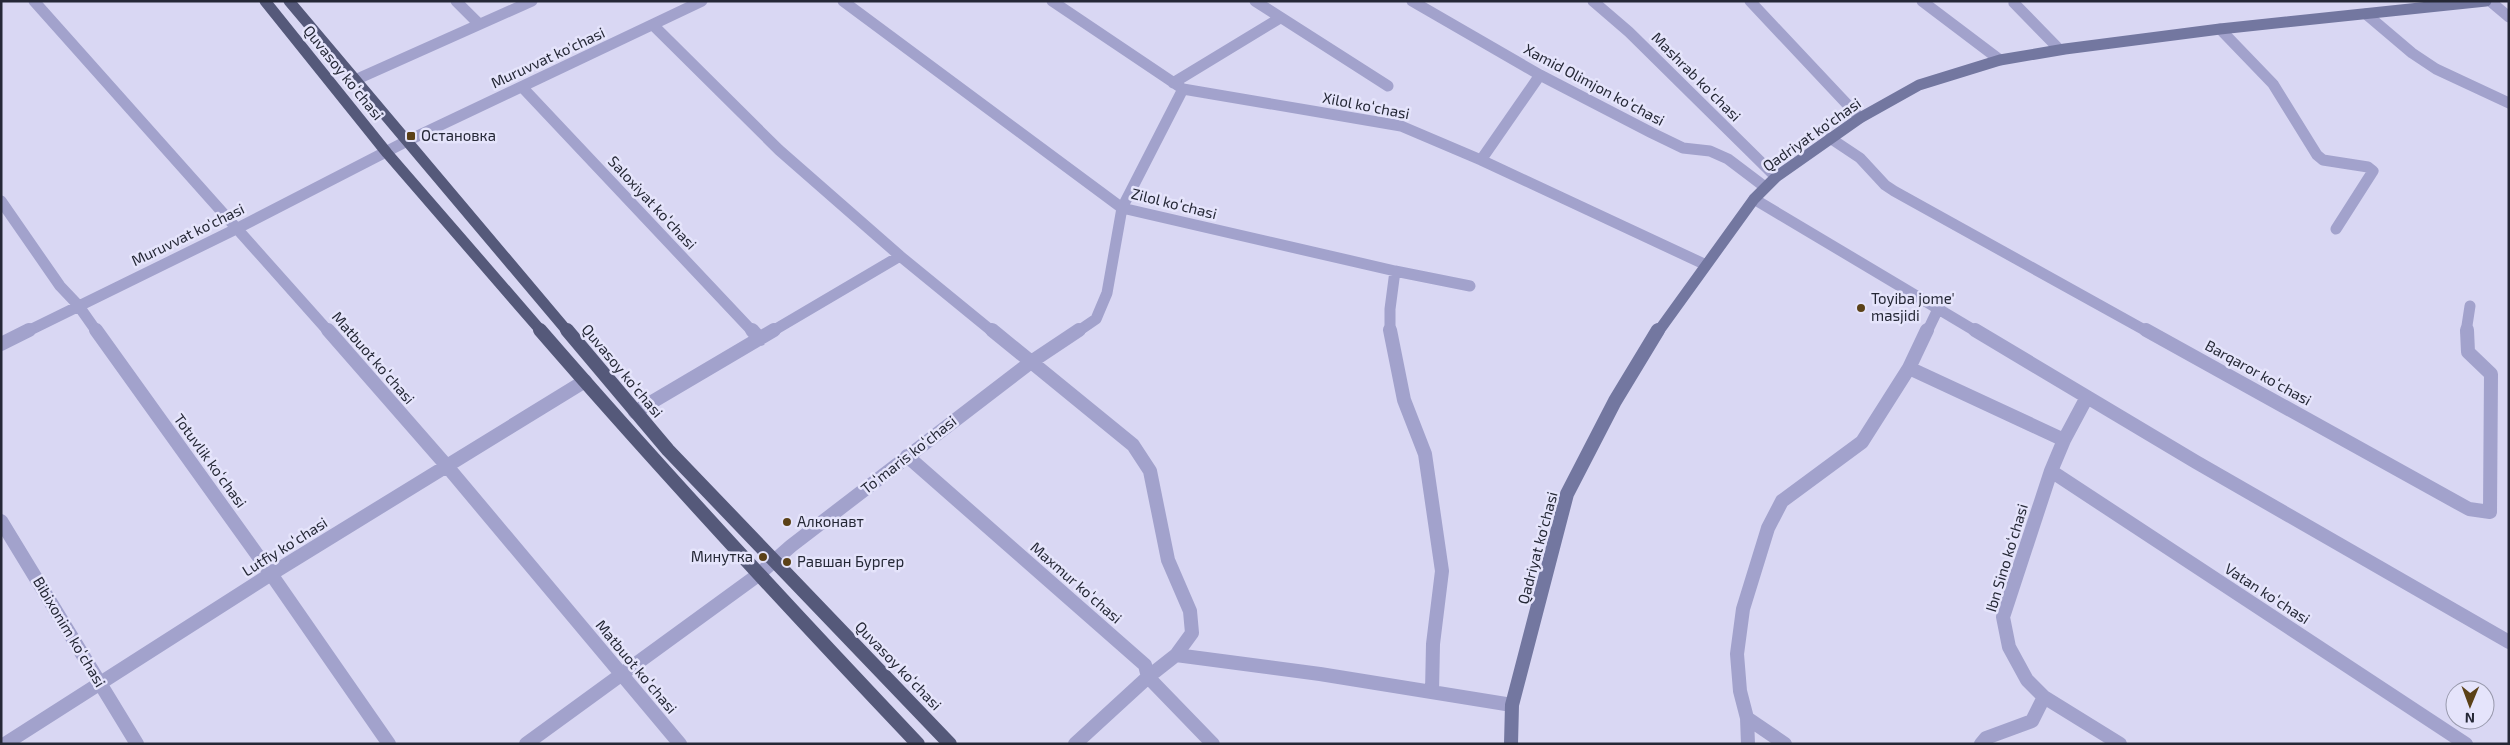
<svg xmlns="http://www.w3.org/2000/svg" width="2510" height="745" font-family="'Exo 2',sans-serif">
	<rect width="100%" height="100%" fill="#d9d7f3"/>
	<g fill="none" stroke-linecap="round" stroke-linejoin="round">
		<path stroke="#a2a2cc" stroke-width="11" d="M34 1 329 332
			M456 1 479 24
			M843 1 1122 208 1395 271 1470 286
			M1052 1 1183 89 1401 126 1481 160 1704 264
			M1255 1 1388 86
			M1412 1 1540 75 1652 133 1683 148 1710 151 1728 159 1765 187
			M1593 1 1629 32 1776 177
			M1750 1 1860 118
			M1922 1 2000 60
			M2015 1 2014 3 2059 49
			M2490 1 2509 17
			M2366 14 2412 53 2436 69 2509 103
			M653 25 779 150 900 256 993 332
			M2220 29 2273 84 2317 155 2323 160 2368 167 2373 171 2336 229
			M355 80 532 1
			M1173 83 1280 18
			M522 87 753 332
			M1830 138 1860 158 1885 185 1894 191 2148 332
			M1481 160 1540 75
			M1754 199 1977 332
			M1 201 60 286 78 305 97 332
			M26 332 238 228 407 141 702 1
			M771 332 900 256
			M1077 332 1096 319 1107 293 1122 208 1183 89
			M1390 332V309L1395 271
			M1927 332 1938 309
			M2466 332 2470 306"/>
		<path stroke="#a2a2cc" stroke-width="14" d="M96 330 271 574 389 744
			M328 330 446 465 680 744
			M752 330 760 339
			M992 330 1133 445 1150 471 1168 560 1190 611 1192 633 1176 655 1148 677 1075 744
			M1390 330 1404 400 1425 454 1442 571 1433 644 1432 692
			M1975 330 2196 462 2509 642
			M2146 330 2469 509 2490 512 2491 374 2468 352 2467 330
			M1 344 29 330
			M1909 368 2064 440
			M2087 397 2064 440 2051 471 2003 617 2009 647 2027 680 2044 697 2120 744
			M635 412 774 330
			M907 456 1145 665 1148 677 1213 744
			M2051 471 2466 744
			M1 521 137 744
			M1176 655 1320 674 1512 705
			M1747 718 1785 744
			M5 744 271 574 585 381
			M526 744 758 575 791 546 1031 362 1079 330
			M1748 744 1747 718 1740 691 1737 654 1743 609 1768 528 1782 501 1862 442 1909 368 1927 330
			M1981 744 1986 738 2032 721 2044 697"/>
		<path stroke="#7377a0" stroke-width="11" d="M1658 332 1754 199 1776 177 1860 118 1919 85 2000 60 2065 49 2220 29 2486 1"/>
		<path stroke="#7377a0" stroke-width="14" d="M1511 744 1512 705 1567 494 1615 401 1658 330"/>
		<path stroke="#55597a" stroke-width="11" d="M265 1 387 153 542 332
			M289 1 568 332"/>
		<path stroke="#55597a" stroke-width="14" d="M540 330C663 472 789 608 918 744
			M567 330 668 450 950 744"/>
	</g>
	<g fill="#5b4117" stroke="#e5e4fb" stroke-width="2">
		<rect x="406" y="131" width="10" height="10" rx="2.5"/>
		<circle cx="1861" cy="308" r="5"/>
		<circle cx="787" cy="522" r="5"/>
		<circle cx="763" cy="557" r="5"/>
		<circle cx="787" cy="562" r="5"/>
	</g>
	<g text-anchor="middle" stroke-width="5" stroke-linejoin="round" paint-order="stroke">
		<g font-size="15" fill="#252836" stroke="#e5e4fb">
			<text transform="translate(548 58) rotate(-25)" y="5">Muruvvat ko'chasi</text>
			<text transform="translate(343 73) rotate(51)" y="5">Quvasoy koʻchasi</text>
			<text transform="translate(1696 77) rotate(45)" y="5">Mashrab koʻchasi</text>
			<text transform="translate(1594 85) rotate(28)" y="5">Xamid Olimjon koʻchasi</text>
			<text transform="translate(1366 106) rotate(11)" y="5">Xilol koʻchasi</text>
			<text transform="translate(1812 135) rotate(-35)" y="5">Qadriyat ko'chasi</text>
			<text transform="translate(652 203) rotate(47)" y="5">Saloxiyat koʻchasi</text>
			<text transform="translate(1174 204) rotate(14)" y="5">Zilol koʻchasi</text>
			<text transform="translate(188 235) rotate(-26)" y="5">Muruvvat ko'chasi</text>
			<text transform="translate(373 358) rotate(49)" y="5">Matbuot koʻchasi</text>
			<text transform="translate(622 371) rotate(50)" y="5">Quvasoy koʻchasi</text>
			<text transform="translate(2258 373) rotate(29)" y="5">Barqaror koʻchasi</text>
			<text transform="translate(909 455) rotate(-38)" y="5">Toʻmaris koʻchasi</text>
			<text transform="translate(210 461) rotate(54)" y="5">Totuvlik koʻchasi</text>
			<text transform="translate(285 547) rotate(-32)" y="5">Lutfiy koʻchasi</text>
			<text transform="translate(1538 548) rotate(-75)" y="5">Qadriyat ko'chasi</text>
			<text transform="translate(2007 558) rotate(-73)" y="5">Ibn Sino koʻchasi</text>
			<text transform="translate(1076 583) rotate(41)" y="5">Maxmur koʻchasi</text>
			<text transform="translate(2267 594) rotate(33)" y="5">Vatan koʻchasi</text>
			<text transform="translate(69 632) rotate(59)" y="5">Bibixonim koʻchasi</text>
			<text transform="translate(898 666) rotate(46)" y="5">Quvasoy koʻchasi</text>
			<text transform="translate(636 667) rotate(50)" y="5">Matbuot koʻchasi</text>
		</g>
		<g font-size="15" fill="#252836" stroke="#e5e4fb" text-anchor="start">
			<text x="421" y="141">Остановка</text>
			<text x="1871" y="304">Toyiba jome'<tspan x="1871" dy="17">masjidi</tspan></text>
			<text x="797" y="527">Алконавт</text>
			<text x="753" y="562" text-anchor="end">Минутка</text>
			<text x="797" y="567">Равшан Бургер</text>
		</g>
	</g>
	<rect width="2510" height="745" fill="none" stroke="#252836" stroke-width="5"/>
	<g transform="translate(2470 705) rotate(181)"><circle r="24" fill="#e5e4fb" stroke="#9899ac"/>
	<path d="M0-4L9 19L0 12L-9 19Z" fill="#5b4117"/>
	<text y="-8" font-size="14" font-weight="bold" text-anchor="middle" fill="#252836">N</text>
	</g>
</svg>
